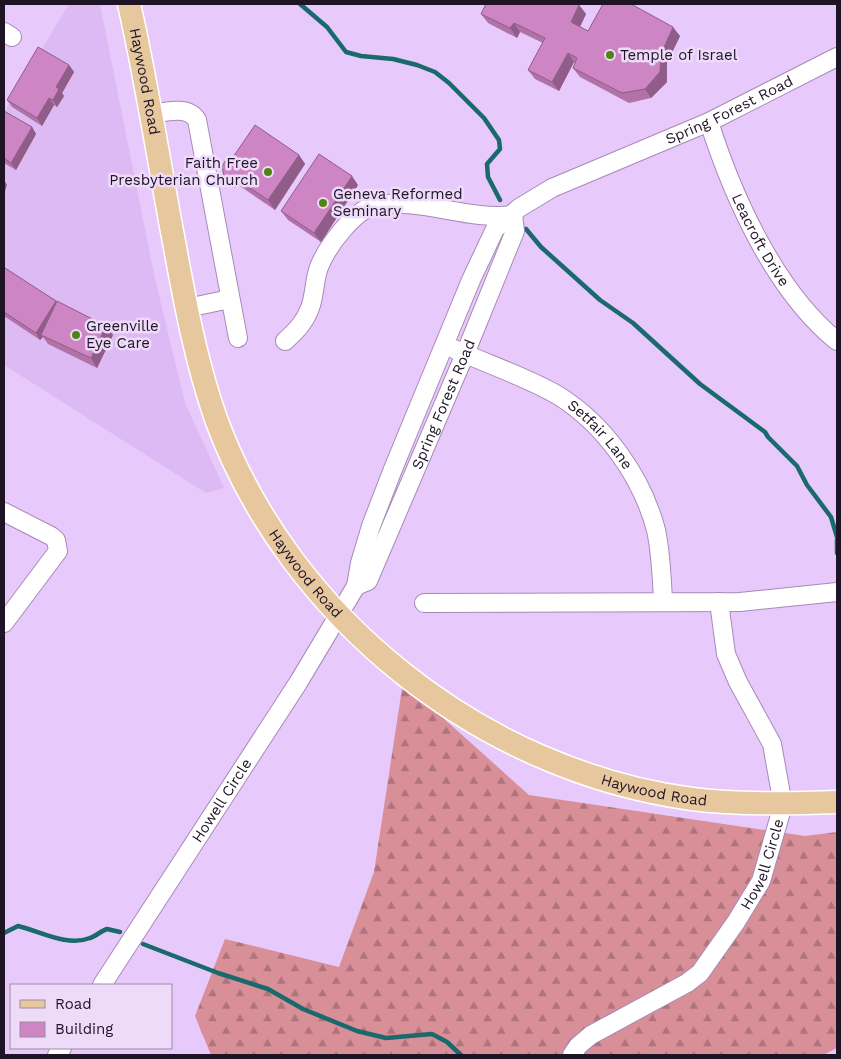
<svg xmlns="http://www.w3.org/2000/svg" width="841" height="1059" font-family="'Work Sans',sans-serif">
	<defs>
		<pattern id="forest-firs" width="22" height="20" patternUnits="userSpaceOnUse" patternTransform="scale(1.25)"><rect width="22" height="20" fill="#d88f97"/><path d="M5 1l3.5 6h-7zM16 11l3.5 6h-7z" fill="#af747b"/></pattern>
	</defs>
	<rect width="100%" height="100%" fill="#e8c9fb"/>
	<path fill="#ddbaf3" d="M69 4H100L155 279 185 403 224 488 206 493 4 365V112Z"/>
	<path fill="url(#forest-firs)" d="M403 682 529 795 805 836 837 832V1048L823 1055H211L195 1016 225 939 339 967 374 872Z"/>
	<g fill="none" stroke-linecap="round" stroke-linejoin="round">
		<path stroke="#19696d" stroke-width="4.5" d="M300 4 327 27 346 52 361 56 393 59 417 65 435 72 449 83 484 118 499 140 500 149 487 164 488 177 500 200
			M526 229 541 247 600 300 633 323 700 384 765 432 768 437 797 466 807 485 831 517 837 537
			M837 539V553
			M4 933 18 926C40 931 67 947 90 938 96 936 101 931 107 929L120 932
			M143 944 218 973 268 989 303 1009 357 1031 386 1038 432 1034 447 1042 461 1055"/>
		<defs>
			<g id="minor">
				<path d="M4 32 12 37"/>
				<path d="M150 114C165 112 188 105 197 120L238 338"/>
				<path id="s1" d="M709 122C733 197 775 291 837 341"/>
				<path d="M187 308 230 299"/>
				<path d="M285 341C296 331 305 322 310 308 315 295 314 280 319 267 327 247 355 208 377 205 423 198 468 221 513 215"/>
				<path id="s2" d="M454 349C487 364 529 378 559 396 605 425 642 477 656 530 661 553 662 578 663 602"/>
				<path d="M4 512 51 536 56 540 58 551 4 623"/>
				<path id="s3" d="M356 586 368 581 465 354 515 231 513 215"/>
				<path d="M424 603 740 602 837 592"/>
				<path id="s4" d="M102 985 298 683 356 586 360 563 371 526 393 469 471 280 495 229 519 208 552 188 709 122 837 57"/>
				<path d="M57 1055 62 1048"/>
				<path id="s5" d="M572 1055 578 1046 591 1035 687 983 700 973 736 922 761 881 783 805 772 744 738 682 726 654 719 602"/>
			</g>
			<g id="major">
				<path id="s6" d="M129 4C147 83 159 163 174 242 185 302 196 362 216 419 289 618 482 771 692 799 740 805 789 804 837 802"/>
			</g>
		</defs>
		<use href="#minor" stroke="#a789b9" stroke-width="20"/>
		<use href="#major" stroke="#fff" stroke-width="25"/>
		<use href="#minor" stroke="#fff" stroke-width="18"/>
		<use href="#major" stroke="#e6c79e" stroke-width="22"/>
	</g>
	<path fill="#b172a8" d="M579 5 586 14 580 27 588 31 680 36 667 63V82L651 98 629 103 580 77 573 68 575 63 574 62 559 91 535 79 528 70 543 43 520 32 517 38 488 23 481 14Z
		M69 65 74 72 62 93 64 96 57 107 54 105 42 126 12 107 7 100Z
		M4 111 32 127 36 134 16 170 4 163Z
		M299 155 305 164 275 210 237 184 235 188 231 185 224 176 229 163Z
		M358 185 321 242 288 220 281 211Z
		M4 269 113 335 97 368 48 344 43 337 40 340 4 316Z"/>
	<path fill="#905d88" d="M579 5 586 14 578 31 571 22Z
		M514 23 520 32 517 38 510 28Z
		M673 27 680 36 667 63V82L651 98 645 89Z
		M568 53 574 62 559 91 552 82Z
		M69 65 74 72 62 93 64 96 57 107 53 100 56 87Z
		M49 98 54 105 42 126 37 118Z
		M32 127 36 134 16 170 11 163Z
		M299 155 305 164 275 210 268 200Z
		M231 175 237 184 235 188 228 179Z
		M352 176 358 185 321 242 314 233Z
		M4 180 7 185 4 194Z
		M56 301 61 308 41 335 43 337 40 340 36 333Z
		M106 326 113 335 97 368 91 358Z"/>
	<path fill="#ce85c3" stroke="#905d88" d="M486 4H577L579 5 571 22 588 31 603 4H631L673 27 661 54 660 72 645 89 622 93 573 68 577 58 568 53 552 82 528 70 545 38 514 23 510 28 481 14Z
		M38 47 69 65 56 87 59 89 53 100 49 98 37 118 7 100Z
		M4 111 32 127 11 163 4 158Z
		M255 125 299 155 268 200 231 175 228 179 224 176 222 167 225 161 229 163Z
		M319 154 352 176 314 233 281 211Z
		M5 268 56 301 36 333 4 312V270Z
		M57 301 106 326 91 358 41 335Z"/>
	<g fill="#518316" stroke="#eedbfa" stroke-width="2">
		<circle cx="610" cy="55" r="5"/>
		<circle cx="268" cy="172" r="5"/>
		<circle cx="323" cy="203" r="5"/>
		<circle cx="76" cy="335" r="5"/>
	</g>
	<g text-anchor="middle" stroke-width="5" stroke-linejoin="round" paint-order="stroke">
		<g font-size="15" fill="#1f1426" stroke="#eedbfa" text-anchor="start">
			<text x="620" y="60">Temple of Israel</text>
			<text x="258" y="168" text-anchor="end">Faith Free<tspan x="258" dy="17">Presbyterian Church</tspan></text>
			<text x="333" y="199">Geneva Reformed<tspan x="333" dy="17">Seminary</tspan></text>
			<text x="86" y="331">Greenville<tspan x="86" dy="17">Eye Care</tspan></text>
		</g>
		<g font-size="15" fill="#1f1426" stroke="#eedbfa">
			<text dy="5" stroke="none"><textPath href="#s6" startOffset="79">Haywood Road</textPath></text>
			<text dy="5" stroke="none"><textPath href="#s4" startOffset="1121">Spring Forest Road</textPath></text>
			<text dy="5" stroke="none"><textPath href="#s1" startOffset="129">Leacroft Drive</textPath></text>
			<text dy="5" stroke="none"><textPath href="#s3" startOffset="205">Spring Forest Road</textPath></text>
			<text dy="5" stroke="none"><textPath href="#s2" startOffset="172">Setfair Lane</textPath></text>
			<text dy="5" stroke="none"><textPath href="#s6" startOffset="604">Haywood Road</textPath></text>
			<text dy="5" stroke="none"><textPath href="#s6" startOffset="1024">Haywood Road</textPath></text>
			<text dy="5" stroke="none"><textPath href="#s4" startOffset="220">Howell Circle</textPath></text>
			<text dy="5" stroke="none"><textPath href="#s5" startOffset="280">Howell Circle</textPath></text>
		</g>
	</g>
	<rect width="841" height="1059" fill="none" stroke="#1f1426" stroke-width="10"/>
	<rect x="10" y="984" width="162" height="65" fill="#eedbfa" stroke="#9b8ba5"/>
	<rect x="20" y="1000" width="25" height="8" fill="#e6c79e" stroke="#9b8ba5"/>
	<text x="55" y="1009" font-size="15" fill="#1f1426">Road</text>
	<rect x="20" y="1022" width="25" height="15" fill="#ce85c3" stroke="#9b8ba5"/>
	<text x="55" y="1034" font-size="15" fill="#1f1426">Building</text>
</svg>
